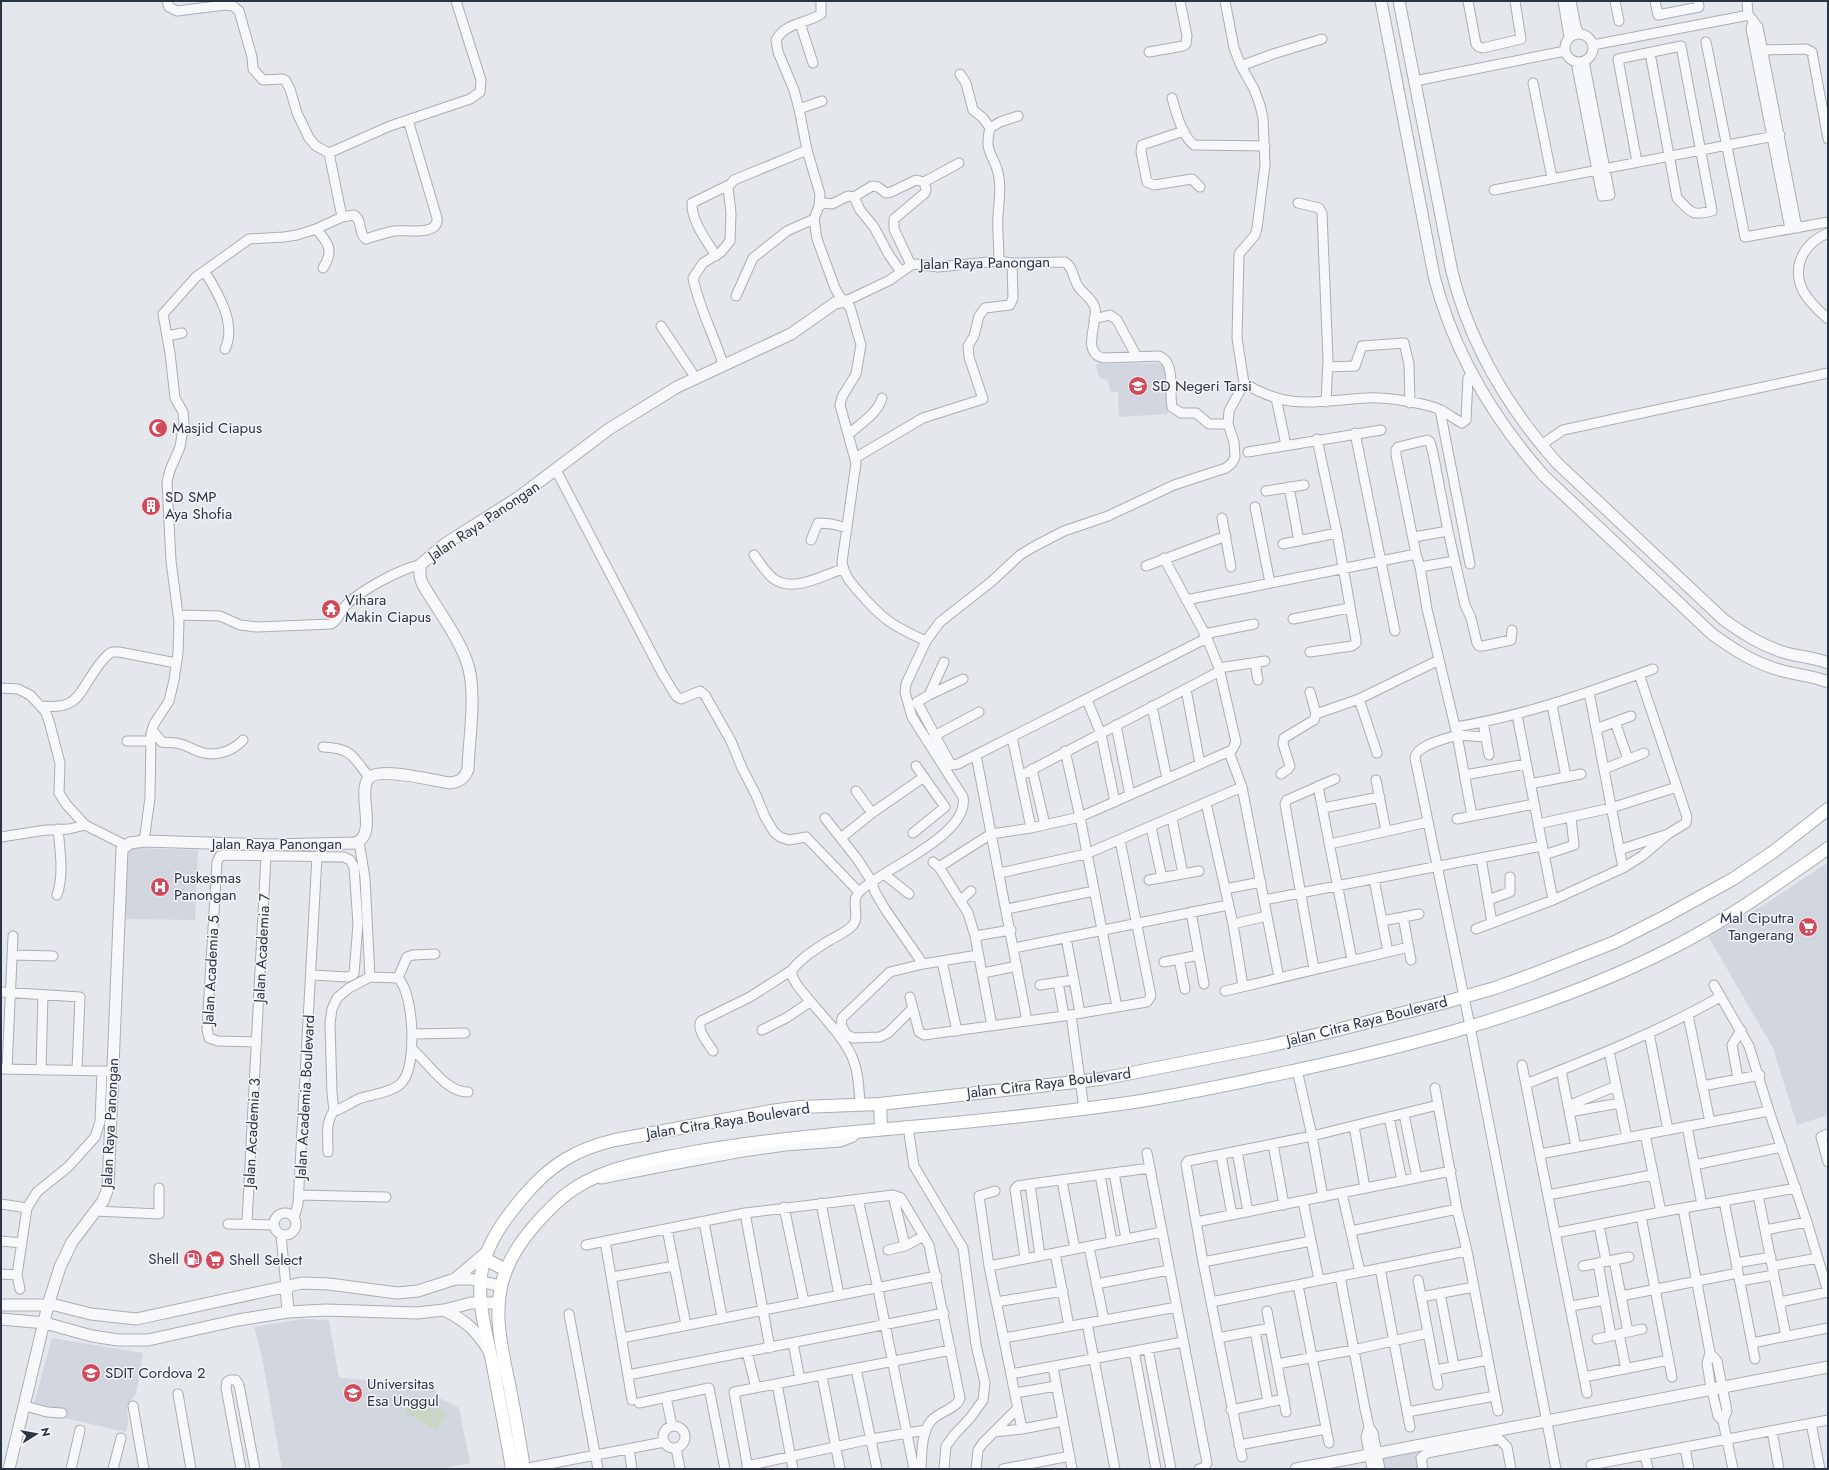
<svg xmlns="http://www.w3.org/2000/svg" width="1829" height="1470" font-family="Jost,sans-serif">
	<rect width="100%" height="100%" fill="#e4e7ec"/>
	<path fill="#d2d6de" d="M1158 363 1164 366 1166 372 1168 414 1119 417 1118 392H1111L1108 381 1099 377 1096 364Z
		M139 848 198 850 195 920 123 919 125 854 130 849Z
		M1828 862V1115L1797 1125 1773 1048 1708 936 1767 903Z
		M303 1319 329 1320 339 1378 405 1382 435 1388 437 1397 459 1408 470 1463 439 1469H282L262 1357 254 1327Z
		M52 1338 143 1353 136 1393 127 1407 128 1424 126 1432 32 1411Z
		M1417 1451 1420 1469H1383L1381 1458Z"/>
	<path fill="#c9d6c5" d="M415 1394 447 1413 437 1431 405 1412Z"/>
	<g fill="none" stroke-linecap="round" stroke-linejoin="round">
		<defs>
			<path id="minor" d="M167 1 169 7 177 11 225 5 233 6 239 11 252 57 253 69 263 80 282 79 285 80 290 89 297 113 309 138 316 146 329 153 342 217
				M821 1V14C806 24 786 22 776 40L778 52 794 90 799 109 807 150 820 194 819 206 814 219 817 239 835 288 840 297 850 307 861 345 856 374 842 397 840 405 856 463 842 562C844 575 850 582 859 592 883 620 893 626 926 641
				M1468 1 1476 44 1479 47 1483 48 1521 39 1515 1
				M1563 1 1569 37
				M1571 1 1576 27 1579 33
				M1615 1 1619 21
				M1655 1 1658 15 1699 7 1698 1
				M1748 14 1758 27 1797 228
				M1753 21 1751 29 1790 229
				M800 23 813 63
				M1565 48a14 14 0 1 1 28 0a14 14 0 1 1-28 0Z
				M1706 42 1745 237 1828 222
				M1593 45 1744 16 1748 14 1747 1
				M1763 50 1806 49 1812 52 1828 139
				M1149 52 1183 46 1186 44 1187 36 1180 1
				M1576 62 1602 196 1610 195 1584 61
				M1241 66 1273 54 1322 39
				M960 74 966 83 973 110 983 118 990 128
				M1415 81 1565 51
				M1533 83 1552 178
				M1172 98C1176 112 1182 136 1194 145L1265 146
				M799 109 822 101
				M1184 131 1142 145 1141 152 1147 182 1154 185 1192 179 1200 187
				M329 153 390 126 470 99 480 92 481 80 456 1
				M1637 162 1618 59 1681 46 1712 211C1691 216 1692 213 1677 198L1650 53
				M1494 190 1780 135
				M854 197 860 210 874 227 889 255 901 272
				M1298 203 1319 208 1322 213 1328 360 1326 402
				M819 206 825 203 832 204 848 196 854 197 872 186 878 187 886 193 891 192 916 180 924 182 959 163
				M316 229C329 243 334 251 323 268
				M1828 233C1804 243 1791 266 1803 291 1809 302 1819 311 1828 319
				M716 256C707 241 691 221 692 203L729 185
				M999 261C999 246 997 230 998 215 999 202 1001 190 999 178 996 155 983 155 990 128L1000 122 1018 116
				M911 265 894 229V219L925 193 926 189 924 182
				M205 272C218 293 237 324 225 349
				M736 296 753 258 787 231 814 219
				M846 301 890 280 911 265 916 264 938 267 999 261 1012 263 1065 262C1073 267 1073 278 1078 286 1082 293 1093 299 1095 308 1098 323 1081 352 1103 358L1159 356C1176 362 1169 392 1172 407L1181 413H1196L1209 424H1228
				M1094 319 1110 315 1117 320 1137 357
				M661 326 695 377
				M167 336 182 333
				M723 364C714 335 699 308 693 278L703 263 721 252 730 241 731 213 728 187 734 180 807 150
				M1328 367 1355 366 1362 346 1404 343 1409 364 1410 403
				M1244 383C1290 412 1319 400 1368 398 1385 397 1426 403 1441 410 1448 414 1455 419 1462 423L1466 420 1468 378 1472 374
				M1276 398 1286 445
				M1440 410 1470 564
				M1355 433 1395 631
				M849 434C861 423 878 413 882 398
				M1541 445 1563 430 1828 373
				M1248 452 1381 430
				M855 458 923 418 983 399 969 357 968 346 974 336 979 316 985 308 1010 305 1013 298 1012 263
				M556 470 662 673 676 696 681 699 700 691 705 695 731 741 742 768 756 795 765 817 774 832 780 837 789 840 806 837 859 892
				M1289 487 1299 541
				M1266 491 1304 485
				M1255 507 1270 583
				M1222 518 1231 567
				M1448 531 1465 605 1471 618 1477 643 1479 646H1483L1511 640 1512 630
				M1414 537 1448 531 1433 453 1430 442 1427 440 1398 447 1396 450V455L1416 554 1420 567 1427 609 1457 735C1446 739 1416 745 1415 758L1470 1026 1556 1469
				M811 540 818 523 832 524 847 528
				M1283 544 1337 533
				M754 555C760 563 766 573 774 579 794 593 823 575 843 569
				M1146 566 1226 536
				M1420 567 1454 561
				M1186 600 1416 554
				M178 615 220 616 240 625 257 627 331 624C339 620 340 611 346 605 361 590 400 569 420 565
				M1293 619 1349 608
				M1204 634 1254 624
				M1310 652 1352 646 1356 643V640L1337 533 1317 439
				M1255 663 1258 680
				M1219 668 1265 661
				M963 679 929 695 917 702 951 765 958 764 1207 638
				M1 688 18 689 30 695 45 711 49 721 60 763 59 793 66 804 85 825 125 845
				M1186 689 1200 764
				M1310 692 1316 714 1359 699 1439 660
				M1589 692 1623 868
				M929 695 944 662
				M1359 699 1377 753
				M1087 700 1101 734 1115 802
				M1552 705 1566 777
				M41 706C81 710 78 692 99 665 103 660 106 655 112 652H119L176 663
				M1152 706 1167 779
				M1517 715 1553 900
				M1483 722 1489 755
				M1615 722 1628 759
				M1116 725 1130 795
				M1456 727C1527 715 1586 693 1653 669
				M1596 729 1631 716
				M152 730 162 742C168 743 174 742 180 744 186 745 190 748 195 750 212 758 231 753 243 740
				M934 736 979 712
				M1012 737 1031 828
				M127 741H150
				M323 747C352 748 353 757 369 777
				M1065 751 1080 817 1117 1007
				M1229 752 1242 787
				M976 755 1027 1021
				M1032 769 1045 825
				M1604 769 1644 753
				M1281 774 1288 769 1290 766 1283 744 1284 738 1314 720 1316 714
				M1465 775 1526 764
				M1020 776 1220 671
				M1376 780 1386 831
				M1530 784 1581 774
				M1318 786 1352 960
				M856 791 872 813
				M1206 803 1233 924 1243 986
				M1323 808 1380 797
				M1472 816 1457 735 1486 737
				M825 818 858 860 872 882 875 892 885 909 923 964
				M1172 818 1183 874
				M1457 819 1534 804
				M1538 824 1611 808 1677 787
				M1151 827 1162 878
				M913 833 945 807 916 766
				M1 837 46 830 69 829 85 825
				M841 838 872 813 924 777
				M144 841 150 798 151 734 154 724 169 701 174 680 178 653 179 622 171 561 167 482 170 470 180 447 184 423 183 412 175 398 170 353 163 314 196 277 249 239 284 237 297 235 316 229 342 217 354 215C363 220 358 234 366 239 375 236 384 233 394 231 405 229 439 237 437 218L408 120
				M359 842 365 878 370 977
				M1330 844 1428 822
				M1619 850 1665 835
				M1544 855 1574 845 1571 818
				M1481 858 1492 923
				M933 862 939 867 968 913 975 936 992 1026
				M939 867 991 834 1031 828 1080 817 1232 750 1236 742 1219 668 1207 638 1164 558
				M1000 873 1086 854 1242 787 1279 978
				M884 874 909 894
				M1374 879 1388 952
				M1149 880 1199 871
				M1225 889 1261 882
				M57 895C64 875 60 850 58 829
				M961 900 971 891
				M1264 900 1542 846
				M1488 900 1510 892V877
				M1007 909 1094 891
				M1191 912 1204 984
				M1403 917 1411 960
				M1382 921 1419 914
				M1233 924 1267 916
				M1476 929 1553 900 1623 868 1642 856 1668 834 1686 823 1687 817 1639 674
				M975 936 1011 930
				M1014 948 1228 905
				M13 955 53 956
				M1179 959 1185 989
				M942 961 957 1031
				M1164 962 1199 955
				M1314 969 1285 804 1287 800 1335 779
				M983 973 1017 966
				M398 978 407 957 413 955 435 954
				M1074 980 1080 1013
				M1058 982 1064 1016
				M1040 985 1074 980 1066 938
				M1714 985 1749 1046 1769 1111 1807 1222 1828 1292
				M1225 991 1409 947
				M1 992 80 997 77 1070
				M910 997 919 1032 924 1035 1064 1016 1147 1002 1151 996 1120 840
				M912 1009 888 1033 880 1037 853 1038 846 1034 841 1025 842 1018 890 972 923 964 978 955
				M1071 1015 1084 1109
				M1688 1015 1710 1122
				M762 1030 786 1018 810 1002
				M1649 1033 1668 1130
				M412 1034 465 1033
				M257 1042 218 1041 209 1038 207 1029 217 862 220 856 225 855 344 857 350 860 354 867 358 924 354 974 348 977 312 975
				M412 1049C429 1063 445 1092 468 1092
				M713 1051C708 1043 696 1030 701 1021L750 997 792 970
				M1609 1051 1627 1138
				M1522 1065 1587 1393
				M1 1069 107 1071
				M7 1069 13 936
				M41 1070 43 995
				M1297 1070 1312 1136 1323 1197
				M1561 1070 1576 1147
				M1738 1079 1732 1045 1741 1030
				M1526 1084C1592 1058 1658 1032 1720 997
				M1702 1086 1760 1075
				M1435 1088 1457 1209 1467 1251 1498 1411
				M860 1104C859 1090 859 1075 854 1062 846 1037 813 1007 797 985L792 976V970C802 957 816 949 830 940 837 936 847 932 853 925 861 915 849 901 860 891 884 868 970 835 963 797L912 717 905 692 906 684 926 641 940 622 991 582 1020 555 1035 546 1064 531 1108 516 1174 485 1226 468 1232 463 1235 457 1234 442 1228 424 1229 411 1244 383 1237 338 1239 254 1255 235 1257 228 1265 165 1263 118 1260 105 1254 89 1241 66 1234 48 1225 1
				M1568 1106 1616 1086
				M1569 1112 1620 1103
				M1404 1114 1417 1178
				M1389 1117 1402 1181
				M1354 1126 1365 1188
				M1687 1126 1702 1205
				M908 1127 914 1166 963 1248 976 1345 985 1383 983 1400 971 1417 955 1434 946 1446 944 1469
				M1645 1134 1661 1212
				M1828 1134 1821 1137 1828 1162
				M1273 1144 1284 1205
				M1237 1151 1248 1212
				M328 1152C328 1138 325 1122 334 1111L332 1093 330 1023 332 1009 337 998 349 988 370 977 398 978C414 993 417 1064 403 1081 395 1092 374 1094 361 1098 353 1101 339 1111 334 1111
				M1147 1153 1207 1463 1204 1468 1199 1469
				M1540 1154 1769 1111
				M1221 1155 1232 1215
				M1694 1165 1782 1147
				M1114 1173 1126 1239
				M1100 1175 1112 1242
				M601 1179 667 1166 737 1153 785 1146 840 1142 853 1137 858 1131
				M1062 1181 1075 1249
				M1342 1193 1360 1272
				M299 1195 386 1197
				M893 1195 905 1246
				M1548 1195 1652 1175
				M1758 1195 1786 1336
				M858 1199 878 1289 914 1469
				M1303 1201 1319 1280
				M1724 1201 1755 1359
				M821 1203 839 1295
				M1 1204 27 1208
				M784 1207 804 1302
				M1683 1208 1710 1353 1707 1363 1710 1382 1718 1416 1723 1421 1733 1469
				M95 1211 159 1214V1188
				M745 1213 770 1348
				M274 1224a11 11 0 1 1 22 0a11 11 0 1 1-22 0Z
				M1641 1216 1672 1377
				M294 1218 298 1204 317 856
				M704 1222 722 1317
				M1196 1222 1451 1171
				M247 1223 266 855
				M228 1224 273 1225
				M1599 1225 1606 1261
				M667 1229 686 1325
				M1765 1230 1807 1222
				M1351 1231 1457 1209
				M1556 1233 1661 1212 1796 1188
				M281 1235 286 1287
				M1 1241 22 1243
				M605 1241 632 1400
				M586 1245 745 1213 893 1195 901 1198 929 1245 960 1398C957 1409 938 1412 931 1421 921 1433 922 1454 921 1469
				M1089 1247 1104 1320
				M888 1250 905 1246 924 1236
				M1055 1253 1069 1326
				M1040 1256 1030 1184 1150 1168
				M1025 1258 1015 1189 1018 1186 1030 1184
				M1614 1260 1628 1332
				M1203 1262 1311 1241
				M1598 1263 1611 1336
				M1736 1263 1771 1257
				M989 1266 1162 1232
				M1583 1266 1629 1257
				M1773 1266 1818 1258
				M1380 1268 1410 1427
				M1 1274 17 1275
				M1340 1276 1365 1409 1369 1427 1373 1433 1380 1469
				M612 1277 674 1266
				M1418 1280 1438 1385
				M1740 1281 1774 1275
				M1096 1284 1169 1270
				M1298 1285 1329 1443
				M20 1289 17 1275 27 1208 37 1192 68 1167 95 1137 100 1122 102 1071
				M1440 1293 1454 1366
				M1621 1296 1738 1273
				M1421 1297 1474 1287
				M996 1302 1063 1291
				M1211 1302 1467 1251
				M1780 1302 1828 1292
				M1571 1306 1605 1300
				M1267 1311 1286 1412
				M569 1314 598 1469
				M1087 1323 1115 1469
				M1255 1331 1268 1402
				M1619 1334 1626 1369
				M622 1338 937 1276
				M1004 1338 1177 1307
				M1218 1338 1270 1328
				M1597 1339 1642 1329
				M793 1343 800 1379
				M1752 1343 1828 1328
				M1148 1349 1171 1469
				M1134 1351 1156 1469
				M747 1352 756 1388
				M1710 1353 1717 1361 1727 1411 1723 1421
				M1277 1364 1353 1350 1428 1333
				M1053 1367 1072 1469
				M856 1369 877 1469
				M1436 1370 1488 1360
				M1011 1374 1183 1342
				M628 1375 944 1313
				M822 1376 840 1469
				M1584 1377 1669 1360
				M777 1384 793 1469
				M1015 1393 1056 1386
				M178 1394 191 1469
				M666 1397 672 1426
				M639 1403 709 1388 725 1469
				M25 1406 47 1412 62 1413
				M133 1406 144 1469
				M1231 1410 1284 1399
				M1407 1412 1495 1396
				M1811 1423 1820 1469
				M663 1437a11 11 0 1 1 22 0a11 11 0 1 1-22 0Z
				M1369 1427 1366 1437 1372 1469
				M1022 1429 1063 1421
				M1772 1431 1779 1469
				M994 1432 1022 1429 989 1266 979 1196 995 1191
				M1239 1445 1326 1429
				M676 1448 680 1469
				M1685 1448 1689 1469
				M629 1449 632 1469
				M1645 1455 1648 1469
				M1242 1457 1203 1262 1186 1164 1188 1161 1312 1136 1438 1105
				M1591 1465 1828 1420
				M747 1466 871 1439 926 1430
				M71 1469 80 1430
				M113 1469 121 1438
				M241 1469 226 1388 227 1382 230 1380H236L239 1385 255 1469
				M523 1469 664 1442
				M748 1469 734 1392 951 1350
				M976 1469 978 1450 983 1443 1017 1409
				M1003 1469 1070 1456
				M1423 1469 1421 1458 1427 1453 1499 1439 1507 1447 1511 1469"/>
			<path id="tertiary" d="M1381 1 1434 276C1453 351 1493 418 1544 476L1712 634C1734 650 1756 664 1783 671 1798 675 1813 676 1828 682
				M1399 1 1452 272C1470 344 1508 408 1557 463L1724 620C1744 634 1762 646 1786 653 1800 657 1814 657 1828 663
				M455 1279 488 1251
				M286 1287 288 1312
				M1 1305H55L91 1314 136 1319 302 1283 329 1284 397 1293 418 1291 455 1279H470L501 1286
				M444 1310C466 1321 476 1330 489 1351
				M1 1319 45 1323 92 1336 118 1340H148L238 1320 288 1312 326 1310 417 1313 444 1310 471 1303H499
				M9 1469 48 1305 60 1267 72 1242 103 1201 108 1188 122 849 130 843 144 841 272 845 355 843C379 835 356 793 369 778 379 766 434 781 450 783 460 782 465 778 468 769 469 738 476 699 469 669 462 641 436 608 422 583L420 576V565L445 544 519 497 609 429 677 387 791 334 835 303 846 301
				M1296 1469 1828 1367"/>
			<path id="secondary" d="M880 1104 881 1128
				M485 1259 506 1270
				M512 1469C506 1433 499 1397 492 1361 486 1331 476 1300 482 1269 488 1241 506 1217 524 1196 550 1165 576 1149 615 1140L771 1111 800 1107 880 1104 1101 1079 1268 1046 1337 1030 1446 1002 1495 988 1531 975 1615 942 1664 917 1733 879 1773 852 1828 809
				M524 1469C520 1442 515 1415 510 1389 502 1349 490 1307 507 1268 517 1244 537 1221 556 1203 590 1170 638 1163 683 1154 759 1140 833 1134 910 1127 978 1121 1046 1114 1113 1105 1167 1098 1220 1086 1274 1075 1408 1047 1547 1011 1670 949 1712 928 1750 903 1788 876 1801 867 1815 858 1828 848"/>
		</defs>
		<use href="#minor" stroke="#a9aeb7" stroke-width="11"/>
		<use href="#tertiary" stroke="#a9aeb7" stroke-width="13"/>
		<use href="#secondary" stroke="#a9aeb7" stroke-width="14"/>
		<use href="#minor" stroke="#f7f8fa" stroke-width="9"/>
		<use href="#tertiary" stroke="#f7f8fa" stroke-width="11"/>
		<use href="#secondary" stroke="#fff" stroke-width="12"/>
	</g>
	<defs>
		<symbol id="school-disc" viewBox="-11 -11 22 22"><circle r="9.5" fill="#d1495b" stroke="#f4f6f9"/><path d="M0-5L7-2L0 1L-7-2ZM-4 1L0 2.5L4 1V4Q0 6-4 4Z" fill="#fff"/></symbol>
		<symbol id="mosque-disc" viewBox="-11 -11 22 22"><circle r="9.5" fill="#d1495b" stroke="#f4f6f9"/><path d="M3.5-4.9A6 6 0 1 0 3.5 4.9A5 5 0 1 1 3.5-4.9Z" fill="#fff"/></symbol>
		<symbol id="building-disc" viewBox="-11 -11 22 22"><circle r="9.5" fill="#d1495b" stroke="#f4f6f9"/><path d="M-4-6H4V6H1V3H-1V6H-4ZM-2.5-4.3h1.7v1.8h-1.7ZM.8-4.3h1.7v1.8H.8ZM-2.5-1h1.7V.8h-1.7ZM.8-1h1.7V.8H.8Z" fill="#fff"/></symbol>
		<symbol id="temple-disc" viewBox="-11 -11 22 22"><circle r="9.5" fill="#d1495b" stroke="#f4f6f9"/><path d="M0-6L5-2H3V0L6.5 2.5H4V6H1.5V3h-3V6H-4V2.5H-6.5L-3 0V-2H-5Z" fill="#fff"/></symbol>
		<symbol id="hospital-disc" viewBox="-11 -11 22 22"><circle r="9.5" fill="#d1495b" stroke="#f4f6f9"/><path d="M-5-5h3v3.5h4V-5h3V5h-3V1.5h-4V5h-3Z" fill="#fff"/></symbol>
		<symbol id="supermarket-disc" viewBox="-11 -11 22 22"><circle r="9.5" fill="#d1495b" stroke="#f4f6f9"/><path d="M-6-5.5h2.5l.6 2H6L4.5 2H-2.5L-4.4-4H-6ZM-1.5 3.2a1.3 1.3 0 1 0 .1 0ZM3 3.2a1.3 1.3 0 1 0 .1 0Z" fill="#fff"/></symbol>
		<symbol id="fuel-disc" viewBox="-11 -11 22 22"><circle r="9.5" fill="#d1495b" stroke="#f4f6f9"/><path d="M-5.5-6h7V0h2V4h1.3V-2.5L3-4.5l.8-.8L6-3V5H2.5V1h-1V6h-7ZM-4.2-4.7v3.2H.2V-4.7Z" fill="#fff"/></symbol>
		<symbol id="university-disc" viewBox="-11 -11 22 22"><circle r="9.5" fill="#d1495b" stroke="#f4f6f9"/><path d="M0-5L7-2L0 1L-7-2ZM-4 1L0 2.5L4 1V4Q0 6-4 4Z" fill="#fff"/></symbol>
	</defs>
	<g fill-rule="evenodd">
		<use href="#school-disc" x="1127" y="375" width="22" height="22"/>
		<use href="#mosque-disc" x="147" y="417" width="22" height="22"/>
		<use href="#building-disc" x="140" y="495" width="22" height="22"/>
		<use href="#temple-disc" x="320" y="598" width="22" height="22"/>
		<use href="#hospital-disc" x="149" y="876" width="22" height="22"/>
		<use href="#supermarket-disc" x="1797" y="916" width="22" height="22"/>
		<use href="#fuel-disc" x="182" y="1248" width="22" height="22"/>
		<use href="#supermarket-disc" x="204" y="1249" width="22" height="22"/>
		<use href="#school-disc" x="80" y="1362" width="22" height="22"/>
		<use href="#university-disc" x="342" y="1382" width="22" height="22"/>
	</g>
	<g text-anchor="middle" stroke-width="3" stroke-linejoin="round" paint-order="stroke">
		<g font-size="15" fill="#2b3445" stroke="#f4f6f9">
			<text transform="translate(985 263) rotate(-1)" y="5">Jalan Raya Panongan</text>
			<text transform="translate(484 521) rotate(-34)" y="5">Jalan Raya Panongan</text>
			<text x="277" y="849">Jalan Raya Panongan</text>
			<text transform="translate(262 948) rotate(-87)" y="5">Jalan Academia 7</text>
			<text transform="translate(211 970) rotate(-87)" y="5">Jalan Academia 5</text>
			<text transform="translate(1367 1021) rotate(-14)" y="5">Jalan Citra Raya Boulevard</text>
			<text transform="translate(1049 1083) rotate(-7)" y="5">Jalan Citra Raya Boulevard</text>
			<text transform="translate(305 1097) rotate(-87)" y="5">Jalan Academia Boulevard</text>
			<text transform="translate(728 1121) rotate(-9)" y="5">Jalan Citra Raya Boulevard</text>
			<text transform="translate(110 1123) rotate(-87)" y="5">Jalan Raya Panongan</text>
			<text transform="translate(252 1133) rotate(-87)" y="5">Jalan Academia 3</text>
		</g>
		<g font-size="15" fill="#2b3445" stroke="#f4f6f9" text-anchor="start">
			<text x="1152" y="391">SD Negeri Tarsi</text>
			<text x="172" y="433">Masjid Ciapus</text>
			<text x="165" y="502">SD SMP<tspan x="165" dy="17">Aya Shofia</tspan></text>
			<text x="345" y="605">Vihara<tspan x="345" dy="17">Makin Ciapus</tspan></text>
			<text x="174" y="883">Puskesmas<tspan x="174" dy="17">Panongan</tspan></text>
			<text x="1794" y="923" text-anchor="end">Mal Ciputra<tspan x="1794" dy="17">Tangerang</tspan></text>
			<text x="179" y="1264" text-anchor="end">Shell</text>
			<text x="229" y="1265">Shell Select</text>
			<text x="105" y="1378">SDIT Cordova 2</text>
			<text x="367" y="1389">Universitas<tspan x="367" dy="17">Esa Unggul</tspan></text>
		</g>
	</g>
	<rect width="1829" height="1470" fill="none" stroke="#2b3445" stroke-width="4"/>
	<g transform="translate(36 1434) rotate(79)" stroke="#f4f6f9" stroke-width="3" paint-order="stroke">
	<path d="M0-3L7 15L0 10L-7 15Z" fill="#2b3445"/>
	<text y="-6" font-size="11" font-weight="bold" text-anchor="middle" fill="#2b3445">N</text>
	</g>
</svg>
